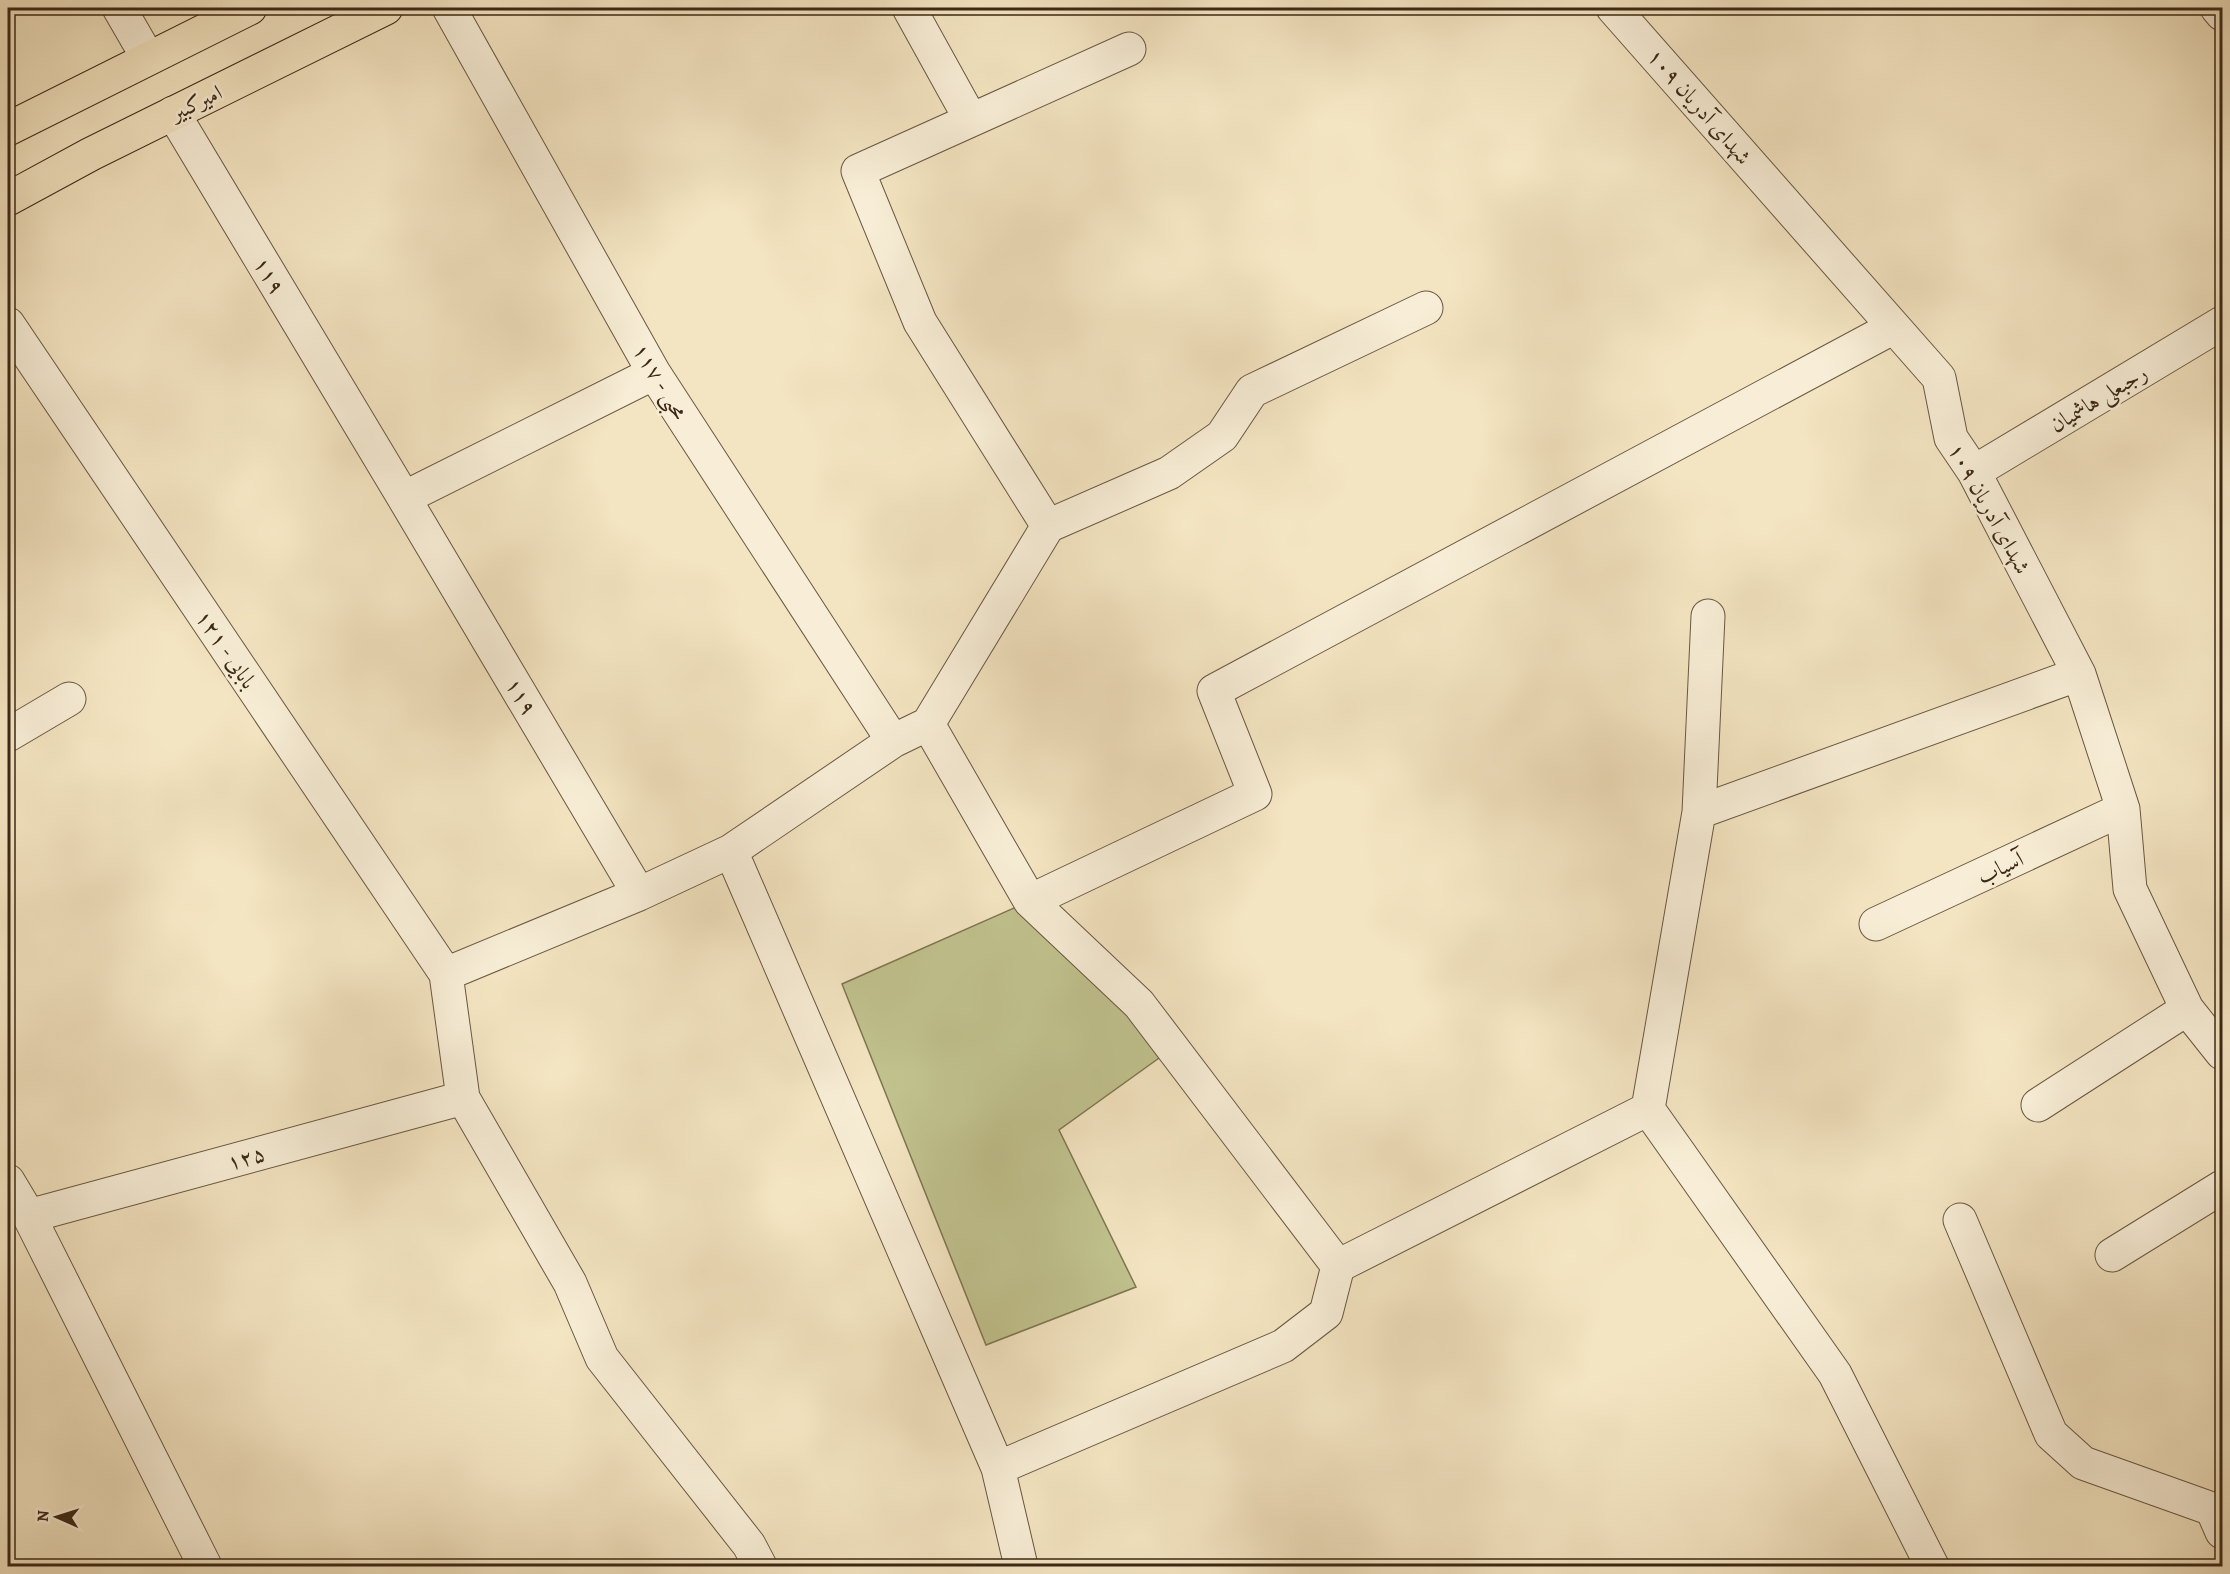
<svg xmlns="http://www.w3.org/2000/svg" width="2230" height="1574" font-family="Alegreya,Amiri,serif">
	<rect width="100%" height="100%" fill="#f4e5c2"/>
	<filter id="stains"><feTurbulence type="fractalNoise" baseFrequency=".00333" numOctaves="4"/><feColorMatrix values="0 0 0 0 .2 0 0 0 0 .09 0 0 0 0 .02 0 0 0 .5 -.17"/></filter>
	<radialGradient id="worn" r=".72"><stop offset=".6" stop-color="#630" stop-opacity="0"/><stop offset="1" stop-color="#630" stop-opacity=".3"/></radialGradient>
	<path fill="#c1c38f" stroke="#7e7652" stroke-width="1.5" d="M1030 901 1173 1048 1059 1130 1136 1287 986 1345 842 984Z"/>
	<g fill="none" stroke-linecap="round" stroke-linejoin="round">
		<defs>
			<path id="minor" d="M119 8 148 58
				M449 8 654 373 893 741
				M909 8 971 120
				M1613 8 1939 378 1951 438 1974 472 2079 674 2123 809 2130 889 2187 1009 2222 1053
				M2217 8 2222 14
				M173 113 404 498
				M8 324 446 974
				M1974 472 2222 323
				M1048 526 920 322 858 171 1129 49
				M1708 616 1699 812 1648 1109 1835 1374 1932 1566
				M928 724 1048 526 1169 473 1222 436 1252 391 1426 308
				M8 735 69 699
				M1699 812 2079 674
				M731 851 998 1468 1283 1346 1326 1313 1338 1266 1139 1004 1030 901 928 724 893 741 731 851 639 894 446 974 463 1098 570 1283 602 1358 749 1545 760 1566
				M639 894 404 498 654 373
				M1030 901 1255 794 1214 691 1894 327
				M1876 924 2123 809
				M2038 1105 2187 1009
				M8 1181 29 1216 463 1098
				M29 1216 205 1566
				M1960 1220 2051 1434 2083 1463 2212 1509 2222 1532
				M2112 1255 2222 1187
				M1338 1266 1648 1109
				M998 1468 1021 1566"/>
			<path id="major" d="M8 129 250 8
				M8 199 91 154 386 8"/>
		</defs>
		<use href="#minor" stroke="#695741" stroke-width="35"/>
		<use href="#major" stroke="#3b2816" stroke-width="35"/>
		<use href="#minor" stroke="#f8eed7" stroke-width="33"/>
		<use href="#major" stroke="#f4e5c2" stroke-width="33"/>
	</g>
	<g text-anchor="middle" stroke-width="5" stroke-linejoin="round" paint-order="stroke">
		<g font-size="22" fill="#3b2816" stroke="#f8eed7">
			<text transform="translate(196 102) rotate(-26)" y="8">امیرکبیر</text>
			<text transform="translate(1700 106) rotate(49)" y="8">شهدای آدریان ۱۰۹</text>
			<text transform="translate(270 275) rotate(59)" y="8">۱۱۹</text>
			<text transform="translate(661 381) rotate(59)" y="8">محبی - ۱۱۷</text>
			<text transform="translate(2098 398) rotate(-31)" y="8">رجبعلی هاشمیان</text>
			<text transform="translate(1990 508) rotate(61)" y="8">شهدای آدریان ۱۰۹</text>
			<text transform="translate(227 649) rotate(56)" y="8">بابایی - ۱۲۱</text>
			<text transform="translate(522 696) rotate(59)" y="8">۱۱۹</text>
			<text transform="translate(2000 867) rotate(-25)" y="8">آسیاب</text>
			<text transform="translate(246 1157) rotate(-15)" y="8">۱۲۵</text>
		</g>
	</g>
	<rect width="2230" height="1574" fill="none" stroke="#f4e5c2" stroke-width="30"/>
	<rect x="9" y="9" width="2212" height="1556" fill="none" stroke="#3b2816" stroke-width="3"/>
	<rect x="15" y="15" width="2200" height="1544" fill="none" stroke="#3b2816" stroke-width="1.5"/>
	<g transform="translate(57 1517) rotate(273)" stroke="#f8eed7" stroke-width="4.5" paint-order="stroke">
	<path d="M0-4.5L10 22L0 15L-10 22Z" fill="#3b2816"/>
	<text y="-9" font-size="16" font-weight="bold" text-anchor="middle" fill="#3b2816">N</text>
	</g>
	<rect width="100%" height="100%" filter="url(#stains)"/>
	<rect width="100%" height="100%" fill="url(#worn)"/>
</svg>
